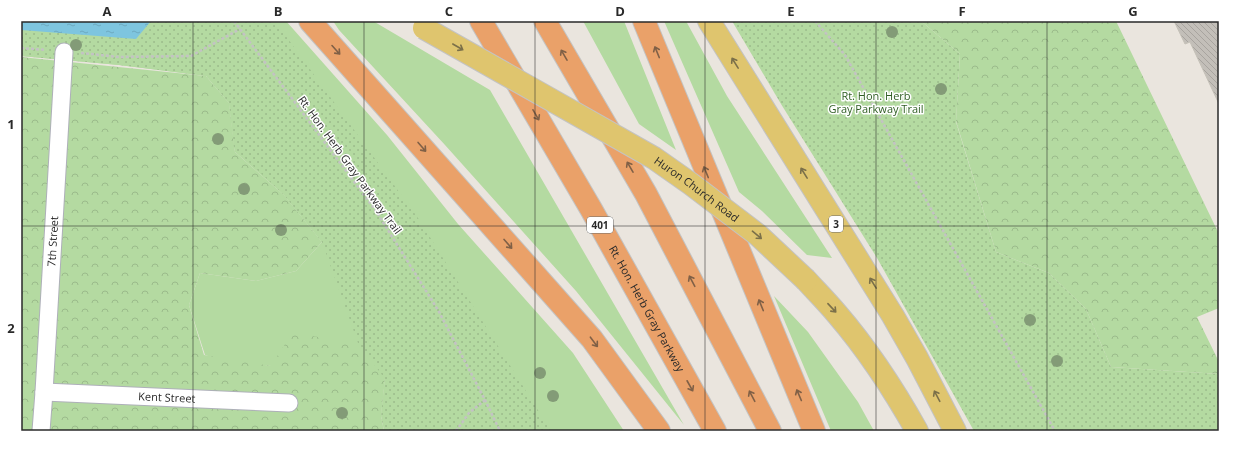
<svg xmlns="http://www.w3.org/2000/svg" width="1240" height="452" font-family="'Open Sans',sans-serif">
	<defs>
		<pattern id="forest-crowns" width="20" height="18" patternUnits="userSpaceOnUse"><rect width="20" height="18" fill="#b4daa1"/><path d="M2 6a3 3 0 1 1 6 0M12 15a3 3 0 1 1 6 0" fill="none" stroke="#9bbb8b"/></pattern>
		<pattern id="park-dots" width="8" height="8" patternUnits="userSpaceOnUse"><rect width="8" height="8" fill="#b4daa1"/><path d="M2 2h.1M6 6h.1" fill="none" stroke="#9bbb8b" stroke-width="1.8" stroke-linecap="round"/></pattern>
		<pattern id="water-ripples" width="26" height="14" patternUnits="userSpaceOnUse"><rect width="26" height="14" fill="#7ec5df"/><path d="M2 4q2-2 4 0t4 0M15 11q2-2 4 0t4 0" fill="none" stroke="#6da9c0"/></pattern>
		<pattern id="building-back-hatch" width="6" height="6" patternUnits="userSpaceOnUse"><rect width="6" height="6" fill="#c3bfb9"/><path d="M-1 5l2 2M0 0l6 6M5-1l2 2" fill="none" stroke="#a8a49f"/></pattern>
	</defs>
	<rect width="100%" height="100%" fill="#eae5de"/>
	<path fill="#b4daa1" d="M21 21H217L417 294 381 416 385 379 271 366 229 363 205 355 189 305 200 273 256 281 296 271 322 242 284 195 235 152 229 103 206 76 119 65 21 56Z
		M240 21H286L387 135 458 224 573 353 624 431H508Z
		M333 21H373L490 90 684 425 576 291 445 145 339 30Z
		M583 21H624L676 150 639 124Z
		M664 21H686L727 96 832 258 807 255 762 211 739 192Z
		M774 296 808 332 858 402 874 431H831Z"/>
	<path fill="url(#forest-crowns)" d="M921 21H1116L1219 234V308L1197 317 1219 362V374L1111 367 1086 309 1049 273 996 252 956 121 960 54Z
		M21 57 206 76 229 103 235 152 284 195 322 242 296 271 256 281 200 273 189 305 204 355 271 366 292 333 358 343 385 379 381 416 384 431H21Z"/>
	<path fill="url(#park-dots)" d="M21 21H275L418 218 551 431H384L381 416 385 379 358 343 322 242 284 195 234 148 229 103 207 76 119 65 21 56Z
		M732 21H921L960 54 956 122 996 252 1049 273 1086 309 1111 367 1219 374V431H974L877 258 781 104Z"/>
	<path fill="url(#water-ripples)" d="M21 21H151L136 39 21 30Z"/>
	<path fill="url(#building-back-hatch)" stroke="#c5c1b8" d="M1174 21H1219V104L1190 42 1185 44Z"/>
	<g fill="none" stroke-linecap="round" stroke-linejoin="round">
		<defs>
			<g id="minor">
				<path id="s1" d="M44 392 289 403"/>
				<path id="s2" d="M41 431 44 392 64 52"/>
			</g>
			<path id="primary" d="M709 21 893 316 917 358 955 431
				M806 280C816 291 827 302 837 314 868 350 894 390 917 431"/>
			<g id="motorway">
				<path d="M310 21 592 339 659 431"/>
				<path id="s3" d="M481 21 591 209 715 431"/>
				<path d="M545 21 646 194 770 431"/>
				<path d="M644 21 814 431"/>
			</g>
		</defs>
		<use href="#minor" stroke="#aeb0b9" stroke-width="19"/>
		<use href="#primary" stroke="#c3c3c3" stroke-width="24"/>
		<use href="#motorway" stroke="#c3c3c3" stroke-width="24"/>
		<path stroke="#c3c3c3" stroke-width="2.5" stroke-dasharray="3 2" stroke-linecap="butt" d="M234 21 376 211 438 310 485 400 500 431
			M815 21 845 55 1055 431
			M21 48 46 50
			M81 53 119 57 191 56 240 29
			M456 431 469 413 485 400"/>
		<use href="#minor" stroke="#fff" stroke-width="17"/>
		<use href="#primary" stroke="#dfc56e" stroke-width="22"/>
		<use href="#motorway" stroke="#eaa169" stroke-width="22"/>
		<defs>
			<g id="primary-bridge">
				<path id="s4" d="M424 28 654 158 691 184 758 235 806 280"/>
			</g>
		</defs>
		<use href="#primary-bridge" stroke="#c3c3c3" stroke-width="24" stroke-linecap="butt"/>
		<use href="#primary-bridge" stroke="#dfc56e" stroke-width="22"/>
	</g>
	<g fill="#839b77">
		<circle cx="892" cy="32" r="6"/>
		<circle cx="76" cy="45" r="6"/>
		<circle cx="941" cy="89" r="6"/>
		<circle cx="218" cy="139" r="6"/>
		<circle cx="244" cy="189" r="6"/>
		<circle cx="281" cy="230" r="6"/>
		<circle cx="1030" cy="320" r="6"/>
		<circle cx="1057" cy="361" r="6"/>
		<circle cx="540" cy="373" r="6"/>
		<circle cx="553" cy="396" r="6"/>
		<circle cx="342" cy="413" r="6"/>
	</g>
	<defs><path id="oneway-shaft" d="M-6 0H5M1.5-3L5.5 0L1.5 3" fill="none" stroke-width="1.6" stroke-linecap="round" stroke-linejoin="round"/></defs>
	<g stroke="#7b7049">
		<use href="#oneway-shaft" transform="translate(458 47) rotate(30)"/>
		<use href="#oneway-shaft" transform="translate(735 63) rotate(-122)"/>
		<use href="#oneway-shaft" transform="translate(804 173) rotate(-122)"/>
		<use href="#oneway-shaft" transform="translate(757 235) rotate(40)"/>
		<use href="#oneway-shaft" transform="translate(873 283) rotate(-122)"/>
		<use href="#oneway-shaft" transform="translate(832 308) rotate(47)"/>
		<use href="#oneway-shaft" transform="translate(937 396) rotate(-118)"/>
	</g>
	<g stroke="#806046">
		<use href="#oneway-shaft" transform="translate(336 50) rotate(48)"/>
		<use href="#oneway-shaft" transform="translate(657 52) rotate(-112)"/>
		<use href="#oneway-shaft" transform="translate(564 55) rotate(-120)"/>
		<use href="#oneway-shaft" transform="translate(536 115) rotate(60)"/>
		<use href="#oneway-shaft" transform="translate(422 147) rotate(49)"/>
		<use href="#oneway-shaft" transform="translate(630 167) rotate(-120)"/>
		<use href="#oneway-shaft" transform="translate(706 172) rotate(-112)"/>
		<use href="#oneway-shaft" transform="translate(508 244) rotate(49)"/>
		<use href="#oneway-shaft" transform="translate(692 281) rotate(-118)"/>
		<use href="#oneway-shaft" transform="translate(761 305) rotate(-112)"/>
		<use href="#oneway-shaft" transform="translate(594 342) rotate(53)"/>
		<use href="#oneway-shaft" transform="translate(690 386) rotate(61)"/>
		<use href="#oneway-shaft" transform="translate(799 395) rotate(-113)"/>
		<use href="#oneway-shaft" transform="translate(752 396) rotate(-118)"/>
	</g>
	<path fill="none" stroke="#2a2a2a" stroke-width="1" stroke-opacity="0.55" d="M193 21V431M364 21V431M535 21V431M705 21V431M876 21V431M1047 21V431M21 226H1219"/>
	<g text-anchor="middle" stroke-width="3" stroke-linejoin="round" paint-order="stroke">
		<g fill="#fff" stroke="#6a6a6a" stroke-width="1">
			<rect x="829" y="216" width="14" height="16" rx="3"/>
			<rect x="587" y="217" width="26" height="16" rx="3"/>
		</g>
		<g font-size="10" font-weight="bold" fill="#2a2a2a">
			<text x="836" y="228">3</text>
			<text x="600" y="229">401</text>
		</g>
		<g font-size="11" fill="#2f5e23" stroke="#fff">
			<text x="876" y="100">Rt. Hon. Herb<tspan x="876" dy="13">Gray Parkway Trail</tspan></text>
		</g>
		<g font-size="11" fill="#2a2a2a" stroke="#fff">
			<text transform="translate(350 165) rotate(54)" y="4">Rt. Hon. Herb Gray Parkway Trail</text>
			<text dy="4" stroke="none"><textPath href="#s4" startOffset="317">Huron Church Road</textPath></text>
			<text dy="4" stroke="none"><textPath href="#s2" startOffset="190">7th Street</textPath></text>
			<text dy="4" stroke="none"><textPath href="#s3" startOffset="332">Rt. Hon. Herb Gray Parkway</textPath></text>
			<text dy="4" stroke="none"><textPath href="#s1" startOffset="123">Kent Street</textPath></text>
		</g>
	</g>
	<rect width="1240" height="452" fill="none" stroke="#ffffff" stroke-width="44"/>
	<rect x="22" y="22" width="1196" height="408" fill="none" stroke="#2a2a2a" stroke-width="1.5"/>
	<g font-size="13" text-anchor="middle" font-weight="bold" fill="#2a2a2a">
		<text x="107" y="16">A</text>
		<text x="278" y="16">B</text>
		<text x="449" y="16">C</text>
		<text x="620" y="16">D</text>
		<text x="791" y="16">E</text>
		<text x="962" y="16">F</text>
		<text x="1133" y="16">G</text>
		<text x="11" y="129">1</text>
		<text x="11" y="333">2</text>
	</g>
</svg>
